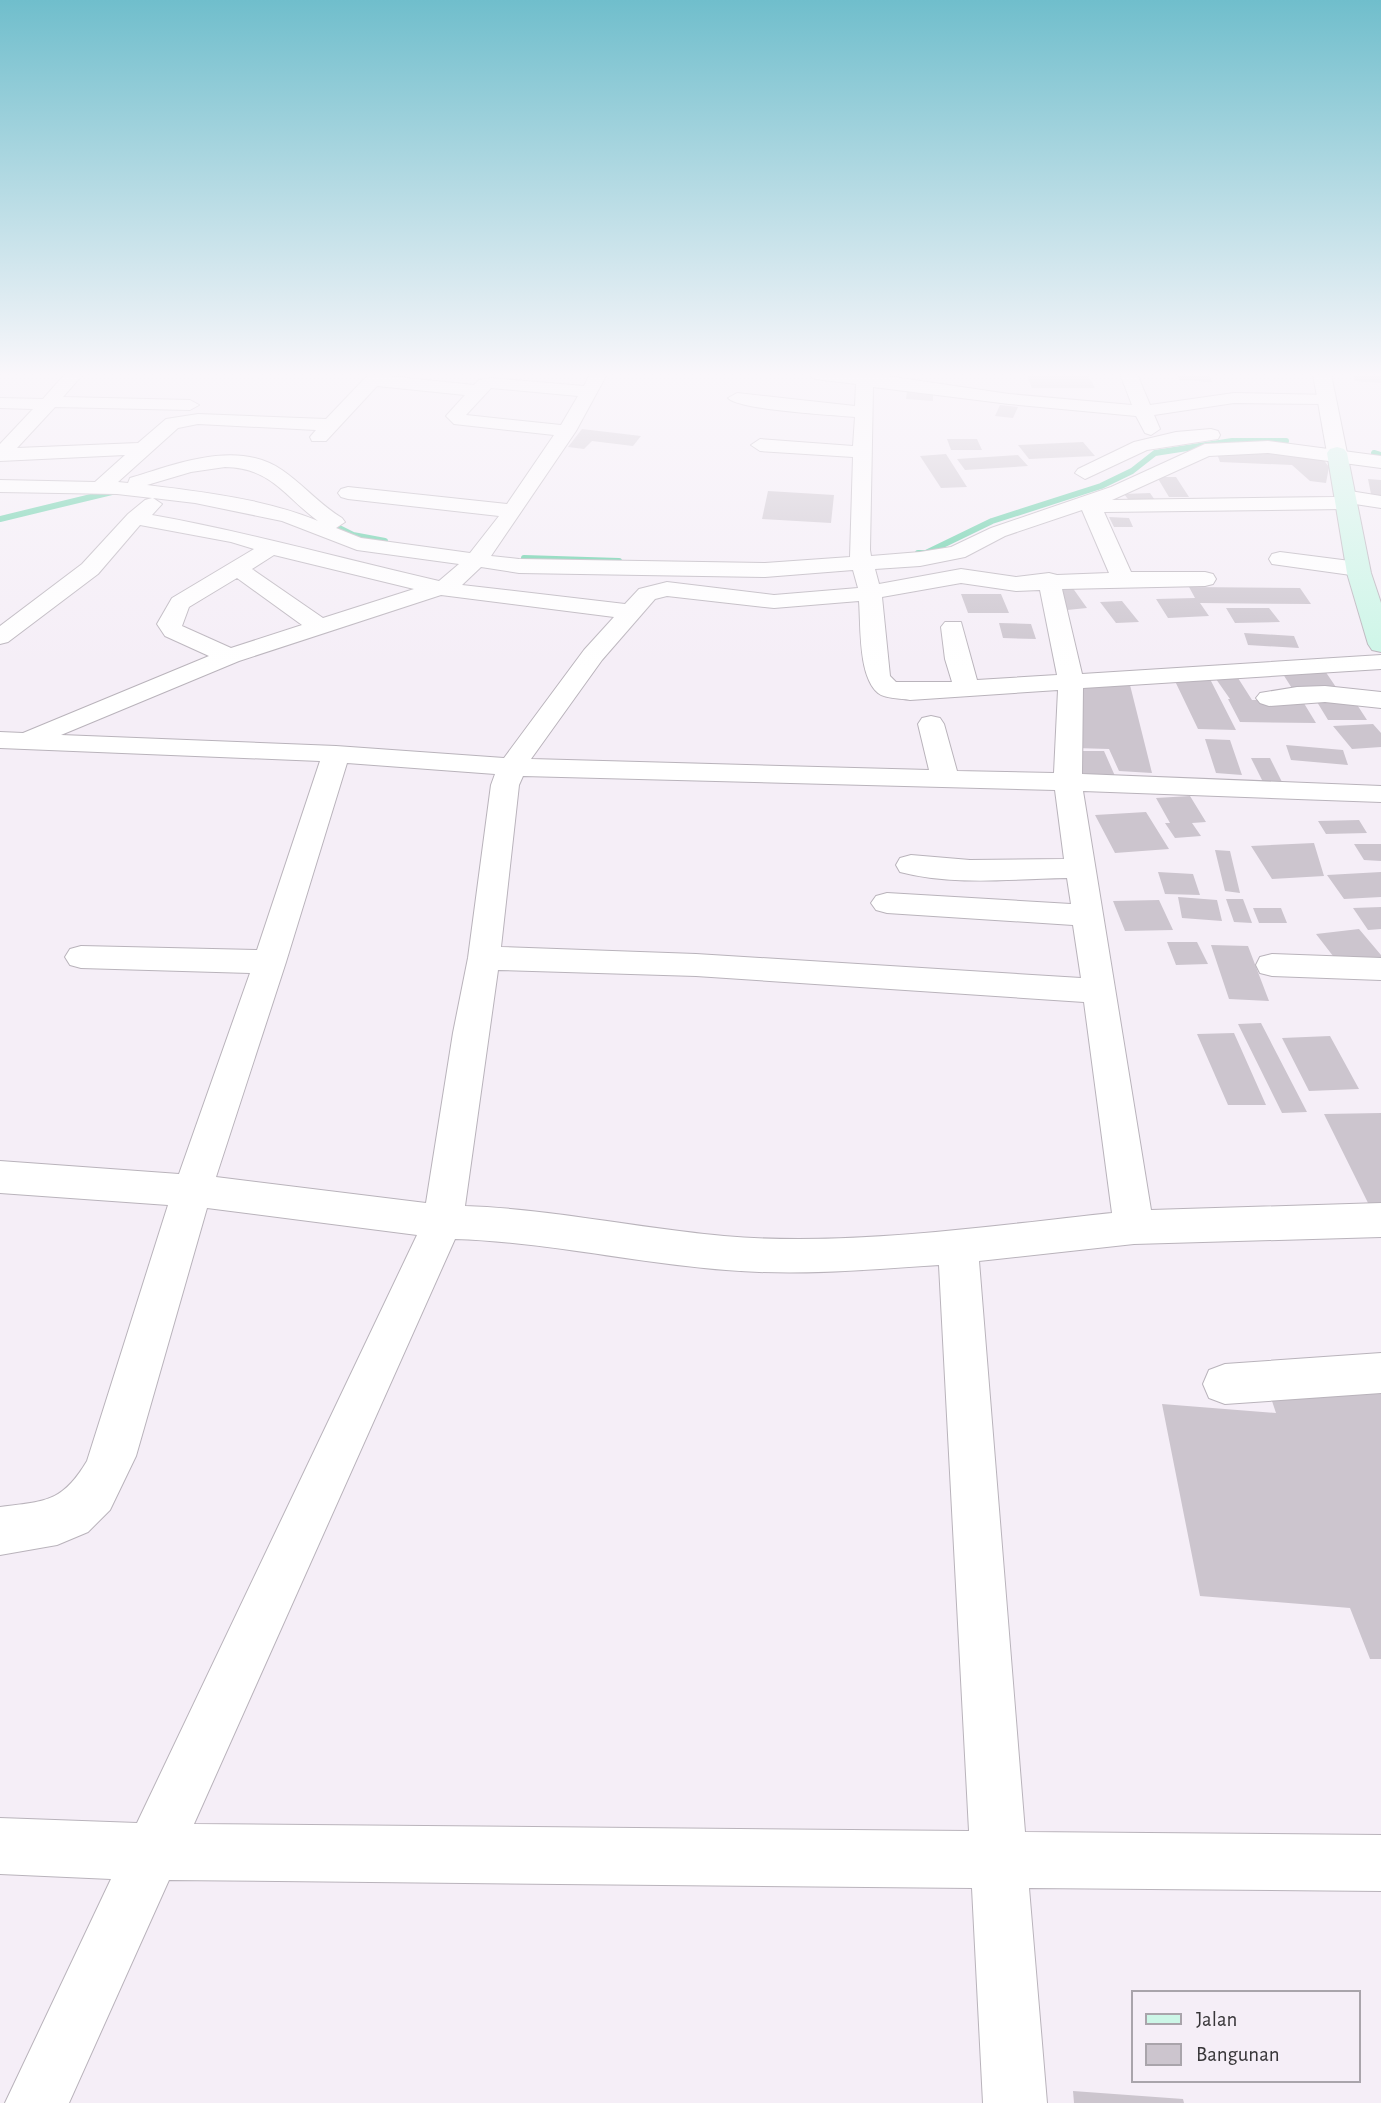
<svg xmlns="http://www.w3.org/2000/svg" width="1381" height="2103" font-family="'Alegreya Sans',sans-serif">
	<rect width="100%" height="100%" fill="#f5eef7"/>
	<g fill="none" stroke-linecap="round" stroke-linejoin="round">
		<path stroke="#5dcea3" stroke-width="6" d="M1374 453 1381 455
			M0 519 116 491
			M325 521 353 535 385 541
			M918 553H926L992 521 1101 486 1132 471 1155 453 1232 441H1286
			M524 558 619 561"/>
	</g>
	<path fill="#ccc5ce" d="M1026 374H1087L1095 388H1032Z
		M1178 374H1209L1212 382 1179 380Z
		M1352 374H1381V383L1355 381Z
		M907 391 933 392V401L906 399Z
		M1000 405 1018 407 1013 418 995 416Z
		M582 429 641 436 633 446 592 441 584 449 568 447Z
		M947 439H977L982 450H951Z
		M1083 442 1095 456 1029 459 1018 445Z
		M1216 451 1320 455 1329 467 1326 483 1310 481 1292 465 1220 462Z
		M946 454 967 487 941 488 920 456Z
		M1018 455 1028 466 965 470 957 459Z
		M1157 477H1176L1189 497H1169Z
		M1368 479 1381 480V500L1372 499Z
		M768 491 834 495 831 523 762 519Z
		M1150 493 1157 503H1131L1124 494Z
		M1109 517 1129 518 1133 527H1114Z
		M1072 587 1087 608 1067 610 1053 588Z
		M1189 587 1300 588 1311 604 1200 603 1209 616 1168 618 1156 599 1195 598Z
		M961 594H1001L1009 613H968Z
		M1122 601 1139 622 1116 623 1100 602Z
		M1226 608H1269L1280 622 1235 623Z
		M999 623 1031 624 1036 639 1003 638Z
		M1244 633 1294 636 1299 648 1248 645Z
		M1281 671H1325L1340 693H1295Z
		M1238 678 1252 700H1302L1316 723 1240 722 1228 699H1230L1216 679Z
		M1174 679H1210L1236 730 1198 729Z
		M1079 681 1130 685 1152 773 1119 771 1109 749 1075 748Z
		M1314 697H1352L1367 720H1328Z
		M1373 724 1381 733V747L1352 749 1333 726Z
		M1205 739 1230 740 1242 775 1216 773Z
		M1286 745 1343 750 1348 765 1291 760Z
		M1073 751H1104L1115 776H1083Z
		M1251 758H1270L1282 782H1263Z
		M1190 796 1206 822 1192 823 1201 836 1175 838 1165 823H1170L1156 798Z
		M1146 812 1169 849 1115 853 1095 815Z
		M1359 820 1367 833 1326 834 1318 821Z
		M1314 843 1324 876 1272 879 1251 846Z
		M1354 844H1381V861L1364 860Z
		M1215 850 1230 851 1240 893 1225 891Z
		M1158 872 1193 874 1200 895 1165 894Z
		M1381 872V897L1344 899 1327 875Z
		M1178 897 1217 900 1222 921 1182 918Z
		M1226 899H1243L1252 923 1234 922Z
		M1159 900 1173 930 1125 931 1113 901Z
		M1381 907V929L1368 930 1353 908Z
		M1253 908H1281L1287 923H1259Z
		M1359 929 1381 955V960L1340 965 1316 934Z
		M1167 942H1197L1208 964 1176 965Z
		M1211 945 1248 946 1269 1001 1229 999Z
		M1261 1023 1307 1112 1282 1113 1238 1024Z
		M1234 1033 1266 1105H1228L1197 1034Z
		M1330 1036 1359 1089 1309 1091 1282 1038Z
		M1381 1113V1208L1371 1209 1324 1114Z
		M1381 1389V1659H1370L1350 1608 1200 1596 1162 1404 1276 1413 1269 1392Z
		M1073 2091 1183 2099 1184 2103H1074Z"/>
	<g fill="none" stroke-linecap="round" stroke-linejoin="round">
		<defs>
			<path id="minor" d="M65 374H83L63 397 190 400 199 405 190 410 55 407 17 448 138 443 166 419 198 414 326 419 369 374 474 385 479 380 491 378 584 386 590 374H607L576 431 491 556 519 559 765 563 850 557 853 457 760 451 751 445 760 439 853 446 855 417C833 415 739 410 728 398L737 393 855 406 856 384 815 379 807 374H873L1009 394 1132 405 1120 374H1137L1150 405 1234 393 1332 395 1335 399 1326 404 1234 403 1154 415 1160 429 1151 435 1145 433 1136 416 1009 404 873 387 870 550 871 556 920 552 951 547 991 528 1111 487 1205 444 1268 441 1381 456V468L1268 453 1209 456 1112 500 1335 497 1337 492 1344 490 1381 496V508L1355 504 1345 509 1104 512 1131 572H1205L1213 574 1216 579 1213 584 1205 586 1062 589 1082 674 1381 655V669L1083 688 1082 774 1381 786V802L1083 791 1151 1210 1381 1203V1237L1134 1244 979 1261 1025 1832 1381 1835V1891L1029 1888 1047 2103H983L972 1888 169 1880 69 2103H5L111 1879 0 1874V1818L137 1823 417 1235 207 1208 136 1456 110 1510 88 1532 57 1545 0 1555V1507C45 1501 62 1503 87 1461L168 1205 0 1193V1161L179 1174 250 973 81 968 70 965 65 957 70 949 81 946 257 950 320 761 0 748V732L23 733 209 656 165 636 157 624 172 598 254 549 231 542 140 525 98 574 8 642 0 644V626L82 564 128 514 145 500 152 498 117 494 0 492V480L95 482 125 455 0 461V444L33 409 0 408V398L43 399ZM377 386 465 395 446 416 454 424 554 435 507 504 348 487 341 489 338 493 341 497 348 499 499 516 470 553 361 538 336 528 345 522 342 518C320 505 304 485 282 470 237 439 177 464 130 478L128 483 118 482 178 428 198 424 316 430 310 437 312 441H326ZM491 388 578 396 561 425 466 415ZM225 467C272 468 284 496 318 521 265 499 204 492 147 485L191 472ZM153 498 195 503 282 521 357 550 459 564 439 581C343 559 248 532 152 515L162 504ZM1082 510 1109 573 1057 575 1049 573 1016 577 961 569 879 584 875 569 920 566 965 557 1005 536ZM274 555 414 589 323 618 252 569ZM481 567 519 573 765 577 853 570 858 588 774 595 667 582 639 589 625 604 462 585ZM237 578 302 625 231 648 182 626 189 607ZM961 583 1016 591 1040 590 1057 675 977 680 961 622H945L941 627 945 659 952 682H896L890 676 882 597ZM441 595 614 617 584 650 504 758 336 746 61 735 239 661ZM667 596 774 608 859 601C861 626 858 676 878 693 885 699 900 698 910 700L1058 690 1054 773 957 771 944 724 940 718 931 716 922 718 918 724 929 770 531 759 602 660 655 599ZM347 763 495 774 491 785 468 958 453 1033 426 1203 216 1177 286 962ZM523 776 1055 790 1064 859 970 860 911 855 900 858 896 865 900 872C953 886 1013 879 1067 878L1071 904 887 893 876 896 871 903 876 910 887 913 1073 925 1081 978 696 954 501 947 519 785ZM498 970 696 976 1084 1002 1112 1213C987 1226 849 1247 724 1236 637 1228 552 1209 465 1206ZM455 1239C546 1242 635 1263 726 1270 796 1276 868 1270 939 1265L969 1831 194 1824Z
				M1211 429 1218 431 1220 435 1218 439 1147 450 1085 479 1075 473 1078 469 1134 442 1176 432Z
				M1280 552 1358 562 1366 564 1369 569 1366 574 1358 576 1272 564 1269 559 1272 554Z
				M1325 686 1381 692V708L1325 702 1269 706 1260 703 1256 698 1260 693 1297 687Z
				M1272 954 1381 958V980L1272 976 1260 973 1256 965 1260 957Z
				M1381 1353V1393L1225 1404 1209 1398 1203 1384 1209 1370 1225 1364Z"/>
			<path id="tertiary" d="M1313 374H1331L1347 453 1344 457H1330L1327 453Z"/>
			<path id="secondary" d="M1337 447 1344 449 1347 453 1371 573 1381 603V652L1372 650 1368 644 1347 573 1327 453 1330 449Z"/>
		</defs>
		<use href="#minor" stroke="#b9b3bb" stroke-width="2"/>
		<use href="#tertiary" stroke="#b9b3bb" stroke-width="2"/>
		<use href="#secondary" stroke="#b9b3bb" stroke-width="2"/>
		<use href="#minor" fill="#fff" fill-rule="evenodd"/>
		<use href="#tertiary" fill="#fff" fill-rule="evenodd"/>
		<use href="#secondary" fill="#ccf6e7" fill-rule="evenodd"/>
	</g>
	<linearGradient id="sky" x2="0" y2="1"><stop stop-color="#70becc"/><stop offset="0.56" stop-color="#faf7fb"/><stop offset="1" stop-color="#faf7fb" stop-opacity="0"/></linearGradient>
	<rect width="1381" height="669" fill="url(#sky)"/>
	<rect x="1132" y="1991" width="228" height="91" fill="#f5eef7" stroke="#a9a4ab" stroke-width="2"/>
	<rect x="1146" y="2014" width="35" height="10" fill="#ccf6e7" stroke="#a9a4ab" stroke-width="2"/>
	<text x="1196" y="2026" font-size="21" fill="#383639">Jalan</text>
	<rect x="1146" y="2044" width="35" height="21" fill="#ccc5ce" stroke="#a9a4ab" stroke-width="2"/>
	<text x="1196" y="2061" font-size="21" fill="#383639">Bangunan</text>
</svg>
